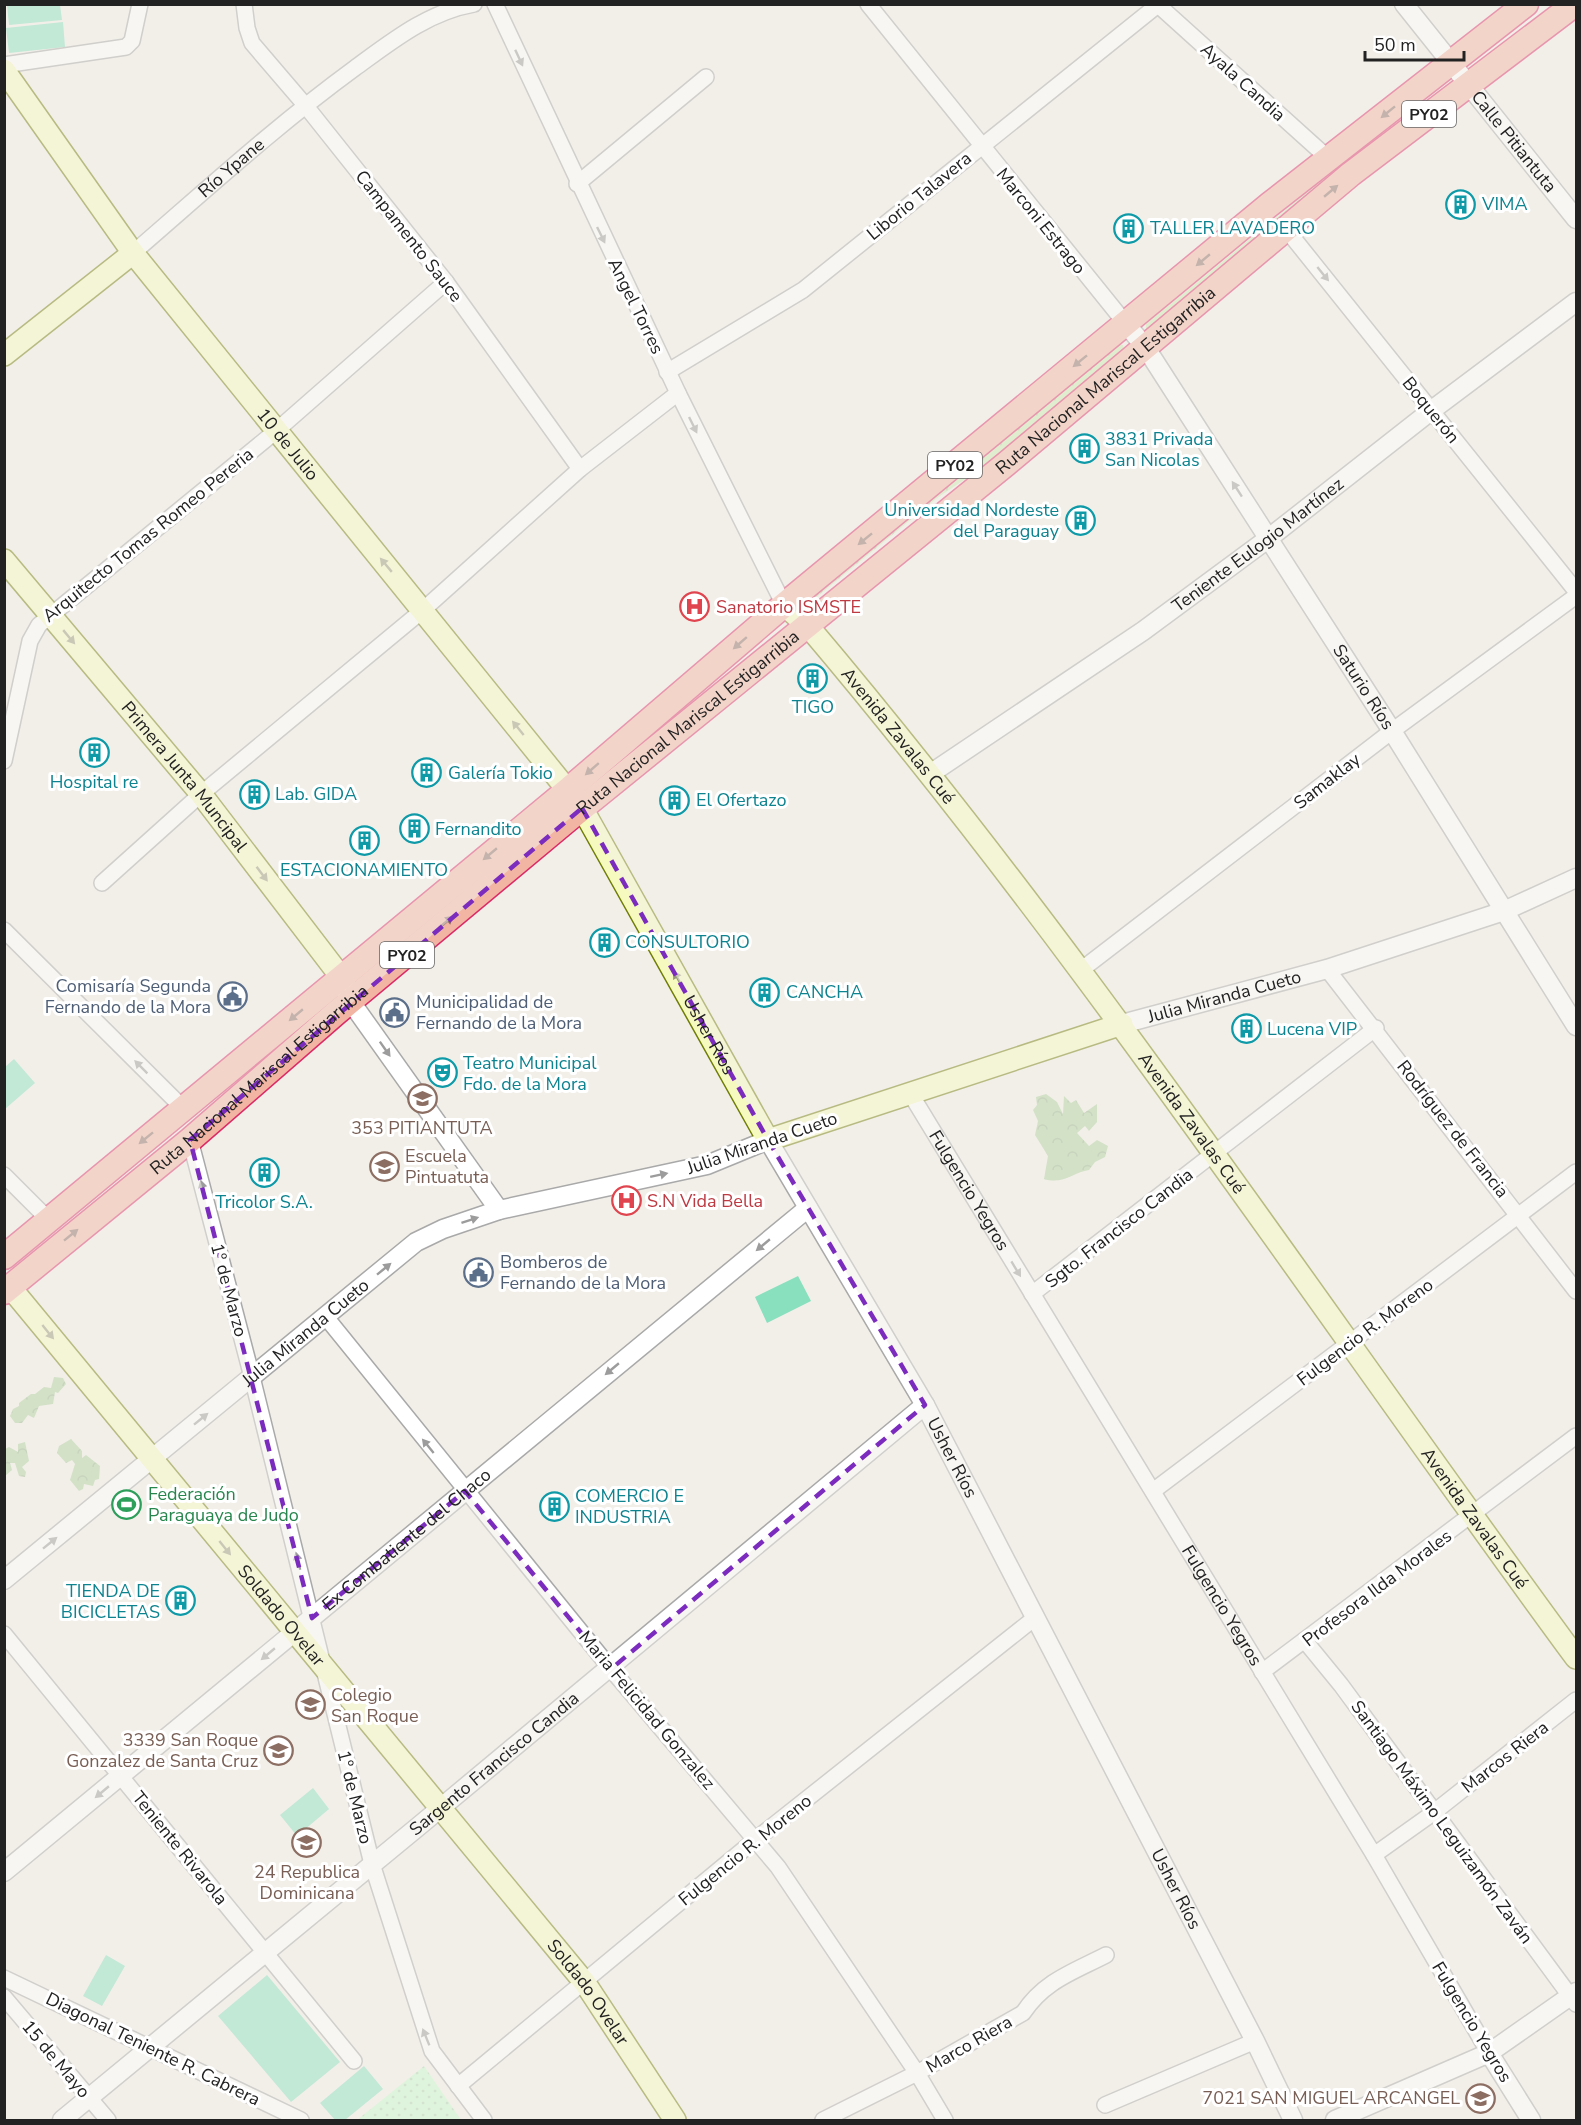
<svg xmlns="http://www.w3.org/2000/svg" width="1581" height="2125" font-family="'Nunito Sans',sans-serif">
	<defs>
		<pattern id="grass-tufts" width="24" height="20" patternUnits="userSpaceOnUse" patternTransform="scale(1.5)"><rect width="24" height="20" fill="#cdebb0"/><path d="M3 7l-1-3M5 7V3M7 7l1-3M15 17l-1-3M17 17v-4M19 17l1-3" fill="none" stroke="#b0c997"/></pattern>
		<pattern id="forest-crowns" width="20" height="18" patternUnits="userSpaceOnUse" patternTransform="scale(1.5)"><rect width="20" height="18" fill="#add19e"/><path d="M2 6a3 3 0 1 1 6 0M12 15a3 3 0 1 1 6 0" fill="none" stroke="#95b388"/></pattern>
		<pattern id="park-dots" width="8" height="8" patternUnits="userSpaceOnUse" patternTransform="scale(1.5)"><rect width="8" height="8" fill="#c8facc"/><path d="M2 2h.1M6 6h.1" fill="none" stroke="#acd6af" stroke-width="1.8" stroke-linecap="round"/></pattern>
	</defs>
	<rect width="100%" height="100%" fill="#f2efe9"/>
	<path fill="url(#grass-tufts)" d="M1445 86C1344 164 1245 243 1150 329H1146V324L1312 188Z
		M1119 344 1123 345 1124 350 988 464 937 498 813 600 809 599 954 477 983 457Z"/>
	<path fill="url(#forest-crowns)" d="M1046 1094 1057 1102 1063 1114 1064 1096 1071 1103 1076 1100 1084 1113 1097 1104V1122L1089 1131 1085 1126 1077 1133 1089 1146 1097 1140 1108 1146 1105 1157 1095 1162 1089 1170C1074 1172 1063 1185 1044 1179L1048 1156 1035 1135 1038 1121 1033 1110 1037 1105 1036 1097Z
		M54 1377 63 1378 66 1384 58 1393 55 1392 53 1404 39 1406 34 1418 28 1415 22 1423H15L10 1416 13 1409 19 1406V1403L31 1394H35L44 1387 51 1388Z
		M71 1439 82 1451V1458L86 1455 100 1466 99 1479 95 1480 93 1486 84 1484 83 1489 79 1491 70 1480 75 1464 72 1460 66 1463 57 1453 59 1446Z
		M25 1442 29 1461 22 1467 26 1472 25 1477 19 1476 15 1463H10L12 1470 5 1476V1449L9 1447 18 1452V1444Z"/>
	<path fill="url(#park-dots)" d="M424 2066 461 2120H357Z"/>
	<path fill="#88e0be" d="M7 5H60L62 20 9 25Z
		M63 22 65 47 9 53 6 28Z
		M14 1059 35 1083 5 1109V1067Z
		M798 1276 811 1301 767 1323 755 1297Z
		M313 1788 329 1809 297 1836 280 1815Z
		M106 1955 125 1966 102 2006 83 1996Z
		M267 1975 340 2062 291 2102 218 2016Z
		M364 2066 383 2089 345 2120H335L320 2103Z"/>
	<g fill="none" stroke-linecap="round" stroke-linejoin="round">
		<defs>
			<g id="minor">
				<path d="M244 4 247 28 252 43 305 105 446 282 580 469"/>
				<path d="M495 4 678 393 784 605"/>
				<path d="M868 4 1126 324"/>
				<path d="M1157 4 1329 159"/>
				<path d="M4 65 126 47 132 41 140 4"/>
				<path d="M577 184 706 77"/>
				<path d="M1286 229 1576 591"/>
				<path id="s1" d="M133 253C206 190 277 125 355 68 392 41 428 12 474 4"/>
				<path d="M667 372 803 290 1159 4"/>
				<path d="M4 761 30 641 39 625 276 431 446 282"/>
				<path d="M102 883 201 794 423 610 580 469 678 393"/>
				<path d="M4 930 183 1108"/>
				<path d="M1327 969 1576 1291"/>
				<path d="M1081 970 1392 731 1576 596"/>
				<path id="s2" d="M910 1093 1374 1855 1489 2053"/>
				<path d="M190 1140 252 1377 372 1864 432 2051 484 2120"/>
				<path d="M4 1175 48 1219"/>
				<path d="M1032 1294 1376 1028"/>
				<path d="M325 1316 611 1669 778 1867 917 2073 945 2120"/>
				<path d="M1153 1491 1576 1172"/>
				<path d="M4 1634 354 2061"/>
				<path d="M1305 1641 1341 1685 1576 2004"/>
				<path d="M1262 1672 1576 1436"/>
				<path d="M1374 1855 1433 1813 1576 1700"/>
				<path d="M4 1978 301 2120"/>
				<path d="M4 1997 108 2120"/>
				<path d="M458 2086 755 1840 1036 1617"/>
				<path d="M1105 2105 1255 2041"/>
				<path d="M823 2120 917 2073 1023 2013C1044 1981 1073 1972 1106 1955"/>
			</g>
			<g id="tertiary">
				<path id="s3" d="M1404 4 1576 219"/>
				<path id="s4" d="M1126 324 1146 348 1392 731 1576 1026"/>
				<path id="s5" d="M930 774 1143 631 1269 538 1432 410 1576 302"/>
				<path d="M351 1002 499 1210"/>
				<path id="s6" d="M1122 1024 1327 969 1504 911 1576 878"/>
				<path id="s7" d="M4 1580 416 1242 443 1229 499 1210 707 1165 768 1140 925 1405 1255 2041 1293 2120"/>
				<path id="s8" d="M4 1872 808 1208"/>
				<path d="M1489 2053 1531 2120"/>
				<path id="s9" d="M62 2120C351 1883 638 1645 925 1405"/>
				<path d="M1335 2120 1489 2053 1576 1992"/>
			</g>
			<g id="secondary">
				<path id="s10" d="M4 70 133 253 582 808 768 1140 1122 1024"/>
				<path d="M4 355 133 253"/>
				<path id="s11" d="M4 560 201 794 341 977 347 991"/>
				<path id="s12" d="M784 605 808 626C1086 954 1322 1313 1576 1658"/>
				<path id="s13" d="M10 1287 585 1983 675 2120"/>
			</g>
			<g id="trunk">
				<path d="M4 1257 568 790 784 605 1269 205 1526 4"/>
				<path id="s14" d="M4 1292 190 1140 336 1013 570 818 1006 464 1351 174 1575 4"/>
			</g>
		</defs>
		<use href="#minor" stroke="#a9a9a9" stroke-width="18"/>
		<use href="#tertiary" stroke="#a9a9a9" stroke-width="21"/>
		<use href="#secondary" stroke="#707d05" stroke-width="24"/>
		<use href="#trunk" stroke="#dc2a67" stroke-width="27"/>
		<use href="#minor" stroke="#fff" stroke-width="15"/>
		<use href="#tertiary" stroke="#fff" stroke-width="18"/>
		<use href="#secondary" stroke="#f7fabf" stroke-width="21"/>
		<use href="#trunk" stroke="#f2b4a3" stroke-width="24"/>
	</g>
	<defs><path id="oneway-solid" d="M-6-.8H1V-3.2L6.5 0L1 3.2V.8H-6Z" transform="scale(1.5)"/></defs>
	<g fill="#9c9c9c">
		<use href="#oneway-solid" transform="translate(519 58) rotate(65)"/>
		<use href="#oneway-solid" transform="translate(601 235) rotate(64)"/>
		<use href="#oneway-solid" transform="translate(1323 274) rotate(51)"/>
		<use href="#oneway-solid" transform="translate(693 425) rotate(64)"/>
		<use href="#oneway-solid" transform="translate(1237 489) rotate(-123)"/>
		<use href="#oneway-solid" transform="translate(385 1049) rotate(55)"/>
		<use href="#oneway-solid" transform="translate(141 1067) rotate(-135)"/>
		<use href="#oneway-solid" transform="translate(659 1175) rotate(-12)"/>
		<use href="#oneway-solid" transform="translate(203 1189) rotate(-105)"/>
		<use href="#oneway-solid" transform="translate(470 1220) rotate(-18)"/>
		<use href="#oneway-solid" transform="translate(763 1245) rotate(140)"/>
		<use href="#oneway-solid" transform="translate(384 1269) rotate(-39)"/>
		<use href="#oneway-solid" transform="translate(1016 1269) rotate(59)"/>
		<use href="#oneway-solid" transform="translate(612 1369) rotate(140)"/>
		<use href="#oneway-solid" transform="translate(201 1419) rotate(-39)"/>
		<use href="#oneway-solid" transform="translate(428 1446) rotate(-129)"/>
		<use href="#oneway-solid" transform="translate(50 1543) rotate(-39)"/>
		<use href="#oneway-solid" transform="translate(298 1561) rotate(-104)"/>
		<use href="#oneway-solid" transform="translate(268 1654) rotate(140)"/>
		<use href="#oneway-solid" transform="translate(102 1792) rotate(140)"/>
		<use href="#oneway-solid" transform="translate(426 2037) rotate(-112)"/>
	</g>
	<g fill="#8a6b62">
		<use href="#oneway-solid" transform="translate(1388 112) rotate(141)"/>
		<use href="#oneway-solid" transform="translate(1331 191) rotate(-40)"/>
		<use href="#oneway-solid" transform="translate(1203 260) rotate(140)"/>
		<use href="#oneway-solid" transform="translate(1080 361) rotate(141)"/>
		<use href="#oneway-solid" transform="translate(865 539) rotate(141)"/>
		<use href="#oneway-solid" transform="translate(740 643) rotate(139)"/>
		<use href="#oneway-solid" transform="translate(592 769) rotate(139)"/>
		<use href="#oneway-solid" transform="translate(490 854) rotate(140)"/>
		<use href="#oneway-solid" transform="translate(446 922) rotate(-40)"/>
		<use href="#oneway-solid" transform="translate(296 1015) rotate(140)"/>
		<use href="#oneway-solid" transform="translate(146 1138) rotate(141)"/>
		<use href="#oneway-solid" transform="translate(71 1235) rotate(-39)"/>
	</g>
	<g fill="#979978">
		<use href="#oneway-solid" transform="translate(386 565) rotate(-130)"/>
		<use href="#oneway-solid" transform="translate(69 637) rotate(50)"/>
		<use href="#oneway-solid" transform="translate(518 728) rotate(-129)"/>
		<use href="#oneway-solid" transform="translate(262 874) rotate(53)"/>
		<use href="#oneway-solid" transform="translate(678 979) rotate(-119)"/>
		<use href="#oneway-solid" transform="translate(48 1332) rotate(51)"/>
		<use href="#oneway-solid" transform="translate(225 1548) rotate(51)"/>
	</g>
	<path d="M0 0H1581V2125H0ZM582 808 768 1140 925 1405 611 1669 465 1491 312 1618 190 1140Z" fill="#f2efe9" fill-opacity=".55" fill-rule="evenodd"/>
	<path fill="none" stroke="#7b2cbf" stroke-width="4.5" stroke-dasharray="12 8" stroke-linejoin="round" d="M582 808 768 1140 925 1405 611 1669 465 1491 312 1618 190 1140Z"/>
	<defs>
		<symbol id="building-ring" viewBox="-11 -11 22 22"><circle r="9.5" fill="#fff" stroke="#0f9aa8" stroke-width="1.5"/><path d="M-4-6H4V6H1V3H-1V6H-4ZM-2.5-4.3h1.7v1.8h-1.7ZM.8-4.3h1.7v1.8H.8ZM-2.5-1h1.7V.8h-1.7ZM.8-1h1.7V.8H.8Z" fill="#0f9aa8"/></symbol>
		<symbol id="hospital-ring" viewBox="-11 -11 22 22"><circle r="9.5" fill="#fff" stroke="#e0444e" stroke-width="1.5"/><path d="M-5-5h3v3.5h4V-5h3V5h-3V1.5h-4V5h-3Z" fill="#e0444e"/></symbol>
		<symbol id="civic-ring" viewBox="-11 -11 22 22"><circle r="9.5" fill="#fff" stroke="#5c6f8a" stroke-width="1.5"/><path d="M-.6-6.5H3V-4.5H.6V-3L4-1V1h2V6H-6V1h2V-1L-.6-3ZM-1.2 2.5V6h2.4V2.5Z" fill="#5c6f8a"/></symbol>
		<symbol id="theatre-ring" viewBox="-11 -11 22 22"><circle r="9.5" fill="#fff" stroke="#0f9aa8" stroke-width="1.5"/><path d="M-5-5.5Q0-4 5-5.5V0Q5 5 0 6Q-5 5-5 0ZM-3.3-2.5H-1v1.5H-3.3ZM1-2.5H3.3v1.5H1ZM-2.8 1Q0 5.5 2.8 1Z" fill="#0f9aa8"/></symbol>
		<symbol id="school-ring" viewBox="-11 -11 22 22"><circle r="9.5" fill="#fff" stroke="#8d6e63" stroke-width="1.5"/><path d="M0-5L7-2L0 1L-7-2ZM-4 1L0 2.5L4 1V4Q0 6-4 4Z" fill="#8d6e63"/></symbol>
		<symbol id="stadium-ring" viewBox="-11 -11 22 22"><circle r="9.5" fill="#fff" stroke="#2e9e5b" stroke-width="1.5"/><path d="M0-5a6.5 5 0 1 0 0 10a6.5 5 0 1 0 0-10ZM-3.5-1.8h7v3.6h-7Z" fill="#2e9e5b"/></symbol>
	</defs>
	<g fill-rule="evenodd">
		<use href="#building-ring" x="1444" y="188" width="33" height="33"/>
		<use href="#building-ring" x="1112" y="212" width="33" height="33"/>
		<use href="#building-ring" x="1068" y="432" width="33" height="33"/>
		<use href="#building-ring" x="1064" y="504" width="33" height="33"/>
		<use href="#hospital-ring" x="678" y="590" width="33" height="33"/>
		<use href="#building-ring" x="796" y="662" width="33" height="33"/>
		<use href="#building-ring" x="78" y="736" width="33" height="33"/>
		<use href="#building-ring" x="410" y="756" width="33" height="33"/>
		<use href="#building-ring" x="238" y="778" width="33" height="33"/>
		<use href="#building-ring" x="658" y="784" width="33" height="33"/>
		<use href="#building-ring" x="398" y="812" width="33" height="33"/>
		<use href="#building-ring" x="348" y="824" width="33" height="33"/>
		<use href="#building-ring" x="588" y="926" width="33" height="33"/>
		<use href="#building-ring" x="748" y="976" width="33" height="33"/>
		<use href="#civic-ring" x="216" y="980" width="33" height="33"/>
		<use href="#civic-ring" x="378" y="996" width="33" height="33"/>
		<use href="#building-ring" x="1230" y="1012" width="33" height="33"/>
		<use href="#theatre-ring" x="426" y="1056" width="33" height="33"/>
		<use href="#school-ring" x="406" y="1082" width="33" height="33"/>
		<use href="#school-ring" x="368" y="1150" width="33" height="33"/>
		<use href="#building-ring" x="248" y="1156" width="33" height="33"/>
		<use href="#hospital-ring" x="610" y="1184" width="33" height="33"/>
		<use href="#civic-ring" x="462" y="1256" width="33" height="33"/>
		<use href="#stadium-ring" x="110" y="1488" width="33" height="33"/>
		<use href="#building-ring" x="538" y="1490" width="33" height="33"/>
		<use href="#building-ring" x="164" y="1584" width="33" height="33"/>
		<use href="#school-ring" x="294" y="1688" width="33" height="33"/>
		<use href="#school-ring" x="262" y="1734" width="33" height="33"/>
		<use href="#school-ring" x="290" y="1826" width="33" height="33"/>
		<use href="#school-ring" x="1464" y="2082" width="33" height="33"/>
	</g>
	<g text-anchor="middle" stroke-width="6" stroke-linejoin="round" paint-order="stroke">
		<g fill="#fff" stroke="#646464" stroke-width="1.5">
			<rect x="1402" y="101" width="54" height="26" rx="4.5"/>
			<rect x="928" y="452" width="54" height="26" rx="4.5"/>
			<rect x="380" y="942" width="54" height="26" rx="4.5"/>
		</g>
		<g font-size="16" font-weight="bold" fill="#222">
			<text x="1429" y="120">PY02</text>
			<text x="955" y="471">PY02</text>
			<text x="407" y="961">PY02</text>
		</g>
		<g font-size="18" fill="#222" stroke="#fff">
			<text transform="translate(1243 82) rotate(42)" y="6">Ayala Candia</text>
			<text dy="6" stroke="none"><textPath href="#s3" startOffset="176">Calle Pitiantuta</textPath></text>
			<text dy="6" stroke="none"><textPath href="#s1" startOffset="130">Río Ypane</textPath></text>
			<text transform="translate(919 196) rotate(-39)" y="6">Liborio Talavera</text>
			<text transform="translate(1041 221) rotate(51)" y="6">Marconi Estrago</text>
			<text transform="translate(409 236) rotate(52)" y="6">Campamento Sauce</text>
			<text transform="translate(636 306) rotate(64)" y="6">Angel Torres</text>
			<text dy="6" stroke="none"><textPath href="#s14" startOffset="1430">Ruta Nacional Mariscal Estigarribia</textPath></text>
			<text transform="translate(1431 410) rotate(51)" y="6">Boquerón</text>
			<text dy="6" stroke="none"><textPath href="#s10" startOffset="470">10 de Julio</textPath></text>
			<text transform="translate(148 535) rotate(-39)" y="6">Arquitecto Tomas Romeo Pereria</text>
			<text dy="6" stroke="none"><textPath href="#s5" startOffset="400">Teniente Eulogio Martínez</textPath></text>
			<text dy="6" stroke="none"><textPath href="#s4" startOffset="434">Saturio Ríos</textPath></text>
			<text dy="6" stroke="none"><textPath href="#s14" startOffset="890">Ruta Nacional Mariscal Estigarribia</textPath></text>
			<text dy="6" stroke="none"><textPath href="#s12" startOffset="174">Avenida Zavalas Cué</textPath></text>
			<text dy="6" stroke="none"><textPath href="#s11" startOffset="282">Primera Junta Muncipal</textPath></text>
			<text transform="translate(1327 781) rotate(-38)" y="6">Samaklay</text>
			<text dy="6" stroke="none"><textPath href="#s6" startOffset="106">Julia Miranda Cueto</textPath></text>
			<text dy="6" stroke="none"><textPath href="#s10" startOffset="1198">Usher Ríos</textPath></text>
			<text dy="6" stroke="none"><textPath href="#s14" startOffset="332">Ruta Nacional Mariscal Estigarribia</textPath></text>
			<text dy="6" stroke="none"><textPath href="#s12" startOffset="660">Avenida Zavalas Cué</textPath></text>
			<text transform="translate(1453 1129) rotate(52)" y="6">Rodríguez de Francia</text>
			<text transform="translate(762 1143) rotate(-19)" y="6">Julia Miranda Cueto</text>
			<text dy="6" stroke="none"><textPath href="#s2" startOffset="114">Fulgencio Yegros</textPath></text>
			<text transform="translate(1119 1228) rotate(-38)" y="6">Sgto. Francisco Candia</text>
			<text transform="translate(229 1290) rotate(75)" y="6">1º de Marzo</text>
			<text transform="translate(1365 1332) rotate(-37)" y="6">Fulgencio R. Moreno</text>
			<text dy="6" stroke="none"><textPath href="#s7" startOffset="390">Julia Miranda Cueto</textPath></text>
			<text dy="6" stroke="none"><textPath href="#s7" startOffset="1268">Usher Ríos</textPath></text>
			<text dy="6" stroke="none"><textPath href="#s12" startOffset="1146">Avenida Zavalas Cué</textPath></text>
			<text dy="6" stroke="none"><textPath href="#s8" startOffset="522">Ex Combatiente del Chaco</textPath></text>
			<text transform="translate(1377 1588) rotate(-37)" y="6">Profesora Ilda Morales</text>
			<text dy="6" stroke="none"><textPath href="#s2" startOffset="600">Fulgencio Yegros</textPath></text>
			<text dy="6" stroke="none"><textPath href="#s13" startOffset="426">Soldado Ovelar</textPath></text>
			<text transform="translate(647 1710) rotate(50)" y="6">Maria Felicidad Gonzalez</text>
			<text transform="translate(1505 1757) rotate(-38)" y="6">Marcos Riera</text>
			<text dy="6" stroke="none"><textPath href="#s9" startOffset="560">Sargento Francisco Candia</textPath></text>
			<text transform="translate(355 1797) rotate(76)" y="6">1º de Marzo</text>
			<text transform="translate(1442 1822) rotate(54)" y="6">Santiago Máximo Leguizamón Zaván</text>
			<text transform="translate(180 1848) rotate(51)" y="6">Teniente Rivarola</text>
			<text transform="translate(745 1850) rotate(-39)" y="6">Fulgencio R. Moreno</text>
			<text dy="6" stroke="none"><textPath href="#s7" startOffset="1754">Usher Ríos</textPath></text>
			<text dy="6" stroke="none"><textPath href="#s13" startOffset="912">Soldado Ovelar</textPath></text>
			<text transform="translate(1472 2022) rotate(59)" y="6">Fulgencio Yegros</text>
			<text transform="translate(969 2044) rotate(-30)" y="6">Marco Riera</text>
			<text transform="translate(153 2049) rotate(26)" y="6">Diagonal Teniente R. Cabrera</text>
			<text transform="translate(56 2059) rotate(50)" y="6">15 de Mayo</text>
		</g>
		<g font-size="18" fill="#0d838f" stroke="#fff" text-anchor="start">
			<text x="1482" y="210">VIMA</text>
			<text x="1150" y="234">TALLER LAVADERO</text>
			<text x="1105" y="445">3831 Privada<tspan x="1105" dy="21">San Nicolas</tspan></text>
			<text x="1059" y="516" text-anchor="end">Universidad Nordeste<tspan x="1059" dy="21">del Paraguay</tspan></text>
			<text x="813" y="713" text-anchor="middle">TIGO</text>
			<text x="448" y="779">Galería Tokio</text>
			<text x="94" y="788" text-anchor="middle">Hospital re</text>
			<text x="275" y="800">Lab. GIDA</text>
			<text x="696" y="806">El Ofertazo</text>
			<text x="435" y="835">Fernandito</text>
			<text x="364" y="876" text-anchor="middle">ESTACIONAMIENTO</text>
			<text x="625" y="948">CONSULTORIO</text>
			<text x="786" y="998">CANCHA</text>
			<text x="1267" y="1035">Lucena VIP</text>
			<text x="463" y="1069">Teatro Municipal<tspan x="463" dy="21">Fdo. de la Mora</tspan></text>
			<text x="264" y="1208" text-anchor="middle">Tricolor S.A.</text>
			<text x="575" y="1502">COMERCIO E<tspan x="575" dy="21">INDUSTRIA</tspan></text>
			<text x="160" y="1597" text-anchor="end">TIENDA DE<tspan x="160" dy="21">BICICLETAS</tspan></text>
		</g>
		<g font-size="18" fill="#be3a42" stroke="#fff" text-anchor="start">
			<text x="716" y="613">Sanatorio ISMSTE</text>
			<text x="647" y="1207">S.N Vida Bella</text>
		</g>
		<g font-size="18" fill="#4e5e75" stroke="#fff" text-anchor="start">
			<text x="211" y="992" text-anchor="end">Comisaría Segunda<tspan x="211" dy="21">Fernando de la Mora</tspan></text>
			<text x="416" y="1008">Municipalidad de<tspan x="416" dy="21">Fernando de la Mora</tspan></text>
			<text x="500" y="1268">Bomberos de<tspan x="500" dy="21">Fernando de la Mora</tspan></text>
		</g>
		<g font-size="18" fill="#785e54" stroke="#fff">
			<text x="422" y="1134">353 PITIANTUTA</text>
			<text x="405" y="1162" text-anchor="start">Escuela<tspan x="405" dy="21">Pintuatuta</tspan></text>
			<text x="331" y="1701" text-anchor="start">Colegio<tspan x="331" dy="21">San Roque</tspan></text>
			<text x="258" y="1746" text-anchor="end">3339 San Roque<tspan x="258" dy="21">Gonzalez de Santa Cruz</tspan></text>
			<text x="307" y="1878">24 Republica<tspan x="307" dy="21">Dominicana</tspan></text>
			<text x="1460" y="2104" text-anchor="end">7021 SAN MIGUEL ARCANGEL</text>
		</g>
		<g font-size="18" fill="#27864d" stroke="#fff" text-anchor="start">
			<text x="148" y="1500">Federación<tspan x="148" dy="21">Paraguaya de Judo</tspan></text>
		</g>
	</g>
	<rect width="1581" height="2125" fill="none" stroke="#222222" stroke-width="12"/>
	<path d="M1365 51v9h99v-9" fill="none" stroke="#222222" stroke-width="3"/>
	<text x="1374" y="51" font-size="18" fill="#222222" stroke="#ffffff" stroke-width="4.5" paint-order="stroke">50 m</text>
</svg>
